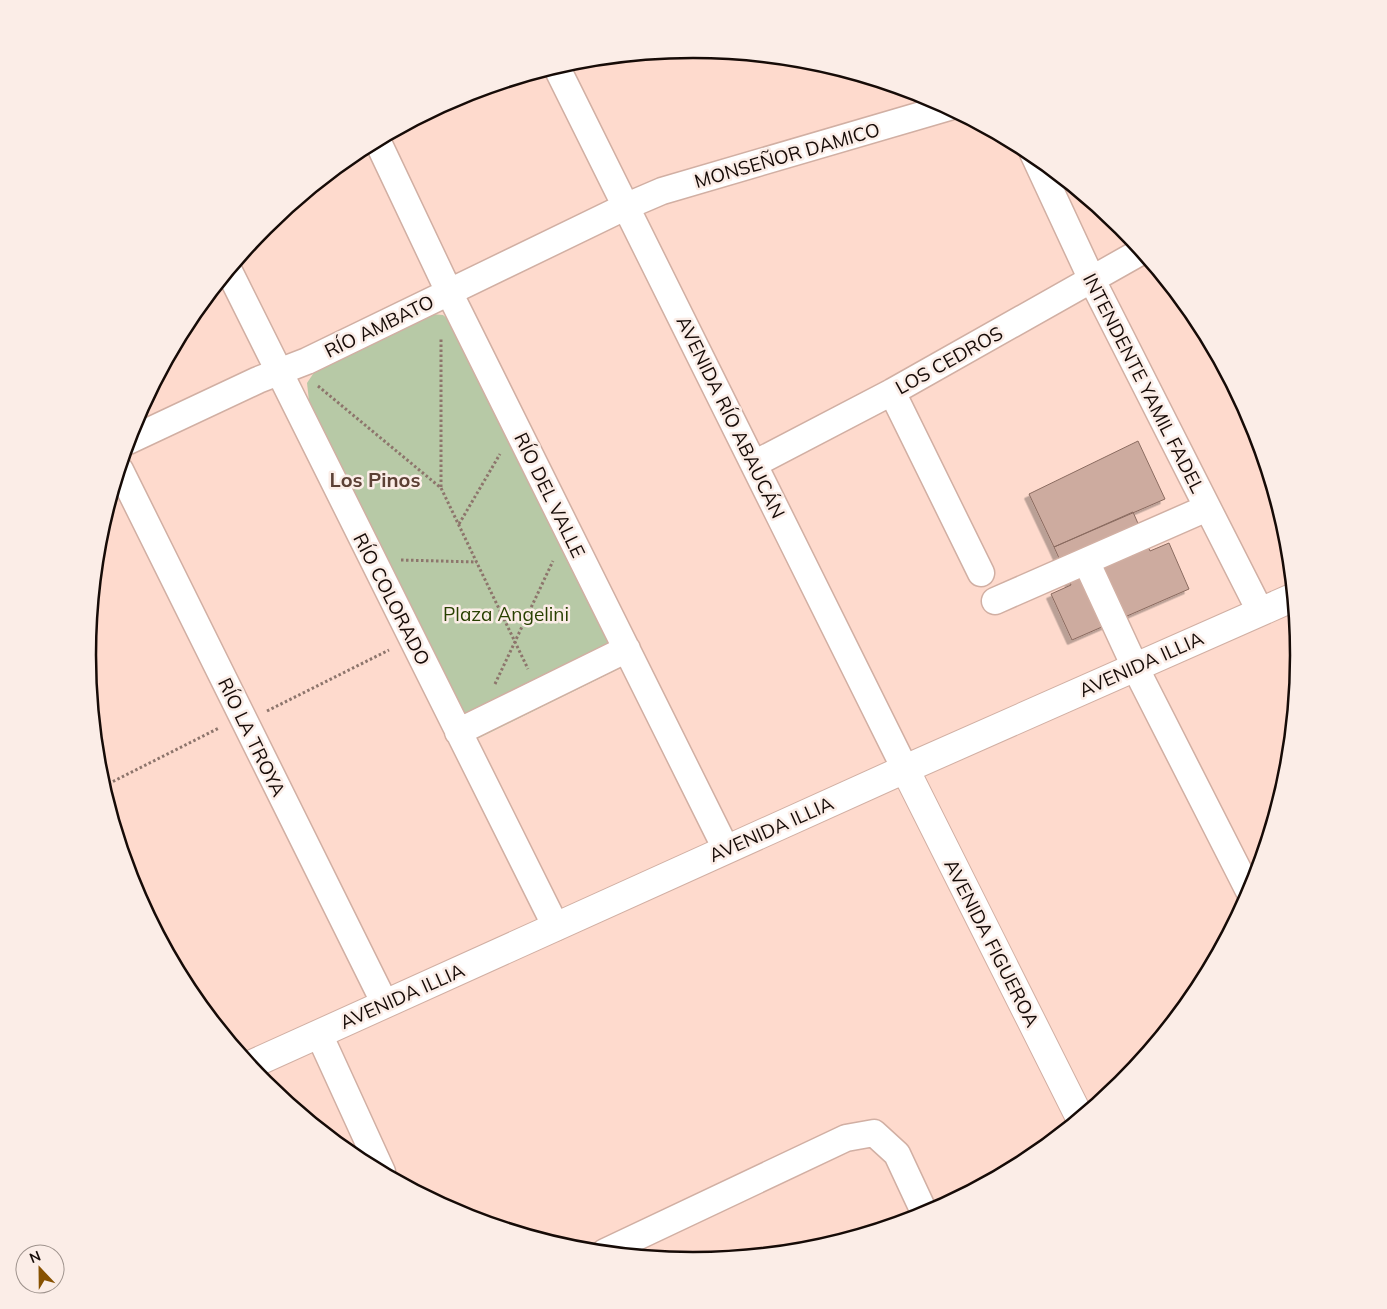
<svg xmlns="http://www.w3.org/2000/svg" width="1387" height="1309" font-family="Mulish,sans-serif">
	<defs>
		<filter id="shadow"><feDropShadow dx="-4.5" dy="4.5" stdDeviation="0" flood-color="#0004"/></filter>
	</defs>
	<rect width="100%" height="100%" fill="#fedacd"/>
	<path fill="#b7c9a6" d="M431 314 443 315 454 324 625 666 477 739 309 401 307 383 315 371Z"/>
	<path fill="#cdab9f" stroke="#8a6b60" filter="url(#shadow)" d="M1138 441 1165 499 1054 547 1029 494Z
		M1133 512 1150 551 1169 543 1189 589 1072 640 1051 594 1071 585 1054 547Z"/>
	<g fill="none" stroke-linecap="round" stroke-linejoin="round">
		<defs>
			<path id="minor" d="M556 66 905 769
				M377 140 449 292 726 849
				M1033 153 1092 280 1260 611
				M229 271 556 927
				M892 392 981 573
				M128 441 258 380 307 361 627 206 662 191 949 107
				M754 464 892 392 1142 251
				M120 470 385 1004
				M1086 561 1135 667 1250 893
				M995 601 1207 508
				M458 732 627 649
				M319 1034 382 1172
				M605 1252 846 1138 874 1133 897 1154 925 1214"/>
			<path id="major" d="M905 769 1080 1118
				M250 1065 905 769 1294 597"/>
		</defs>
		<use href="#minor" stroke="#d1afa3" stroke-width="29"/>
		<use href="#major" stroke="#d1afa3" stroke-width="30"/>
		<path stroke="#8d756c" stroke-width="3" stroke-dasharray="2.5 2.5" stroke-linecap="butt" d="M318 386 441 488 528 669
			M441 487V338
			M459 524 500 454
			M401 560 477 562
			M495 684 553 561
			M267 711 389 650
			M104 786 219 728"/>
		<use href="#minor" stroke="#fff" stroke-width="26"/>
		<use href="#major" stroke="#fff" stroke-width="28"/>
	</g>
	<g text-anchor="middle" stroke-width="5" stroke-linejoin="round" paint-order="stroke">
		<g font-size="19" fill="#160b07" stroke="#fbede7">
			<text transform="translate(787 155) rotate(-16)" y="7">MONSEÑOR DAMICO</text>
			<text transform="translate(379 326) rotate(-26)" y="7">RÍO AMBATO</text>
			<text transform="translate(949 360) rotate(-29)" y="7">LOS CEDROS</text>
			<text transform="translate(1144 383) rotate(63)" y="7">INTENDENTE YAMIL FADEL</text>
			<text transform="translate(731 417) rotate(64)" y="7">AVENIDA RÍO ABAUCÁN</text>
			<text transform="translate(550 495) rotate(64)" y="7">RÍO DEL VALLE</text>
			<text transform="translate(392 599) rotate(63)" y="7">RÍO COLORADO</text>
			<text transform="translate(1141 664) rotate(-24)" y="7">AVENIDA ILLIA</text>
			<text transform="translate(252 737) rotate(64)" y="7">RÍO LA TROYA</text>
			<text transform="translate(771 829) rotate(-24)" y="7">AVENIDA ILLIA</text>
			<text transform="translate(992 943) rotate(63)" y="7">AVENIDA FIGUEROA</text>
			<text transform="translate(402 996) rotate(-24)" y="7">AVENIDA ILLIA</text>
		</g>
		<g font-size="19" fill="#284000" stroke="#fbede7">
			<text x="506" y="621">Plaza Angelini</text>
		</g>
		<g font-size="20" font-weight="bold" fill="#5c4035" stroke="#fbede7">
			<text x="375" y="487">Los Pinos</text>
		</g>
	</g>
	<path d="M0 0H1387V1309H0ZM96 655a597 597 0 1 1 1194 0a597 597 0 1 1-1194 0Z" fill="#fbede7" fill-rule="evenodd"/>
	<path fill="none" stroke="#160b07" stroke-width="2.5" d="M96 655a597 597 0 1 1 1194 0a597 597 0 1 1-1194 0Z"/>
	<g transform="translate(40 1269) rotate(338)"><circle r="24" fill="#fbede7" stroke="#9f938d"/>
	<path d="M0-4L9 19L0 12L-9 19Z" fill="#875100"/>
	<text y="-8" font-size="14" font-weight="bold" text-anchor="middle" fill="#160b07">N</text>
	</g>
</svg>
